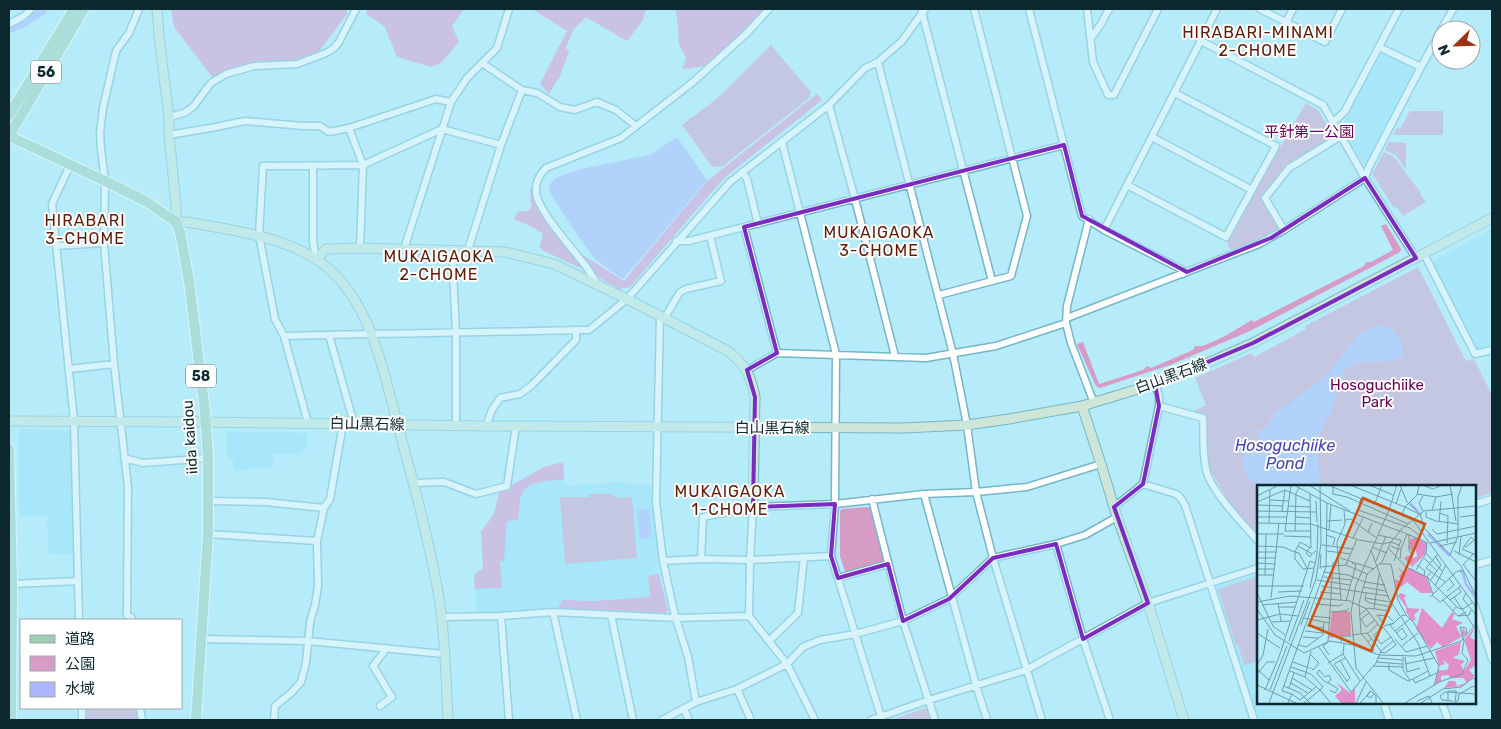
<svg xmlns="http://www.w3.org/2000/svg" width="1501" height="729" font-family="Rubik,'Noto Sans JP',sans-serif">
	<rect width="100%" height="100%" fill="#b6ebfa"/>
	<path fill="#95e3f9" d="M1385 53 1416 70 1367 165H1364L1341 128 1379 55Z
		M1492 229V346L1480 350 1477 348 1432 261Z
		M23 429 71 430 75 555 48 554 47 516H19L18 433Z
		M227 431 307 433V447L301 455 274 454 273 468H253L244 471H233V459H227Z
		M563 462 565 486 617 482 653 486 658 561 657 566 668 610 666 613 558 608 477 613 474 575 483 568 481 532 494 514 499 492 510 490 512 485 544 467Z
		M1258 574V703H1380L1385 720H1257L1216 590 1218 586Z"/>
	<path fill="#d69cc6" d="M771 45 811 92 808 99 723 166 712 167 682 125 719 97Z
		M1306 103 1318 110 1333 135 1332 139 1286 167 1262 198 1278 225 1276 230 1253 242 1230 250 1226 240Z
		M1410 111H1443V135H1395L1394 133 1397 128 1400 129Z
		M1389 142 1406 143V170L1396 155 1385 150Z
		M1384 152 1394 157 1421 193 1420 194 1426 202 1403 216 1397 207 1394 208 1373 175 1372 174Z
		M1386 224 1401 249 1400 252 1250 331 1170 365 1100 388 1096 386 1077 344 1083 342 1099 384 1143 370 1147 366 1151 368 1193 350 1195 346H1203L1225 336 1252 320 1254 322 1364 266 1366 262H1371L1393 250 1381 226Z
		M1418 267 1466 361 1474 359 1492 395V493L1475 498V487H1258V536L1230 504 1212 473 1199 447 1200 414 1192 412 1206 405 1195 378 1252 353 1254 357 1306 329 1305 326Z
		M589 494H612L616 498 632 497 637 558 565 564 560 497H589Z
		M868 507 870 508 884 561 882 564 848 573 845 572 840 556V511L842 509Z
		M1258 576V661L1244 665 1238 645H1236L1218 589Z
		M84 708H138L140 720H84Z
		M926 708 929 709 932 720H892L893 719Z"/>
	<path fill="#e190cc" d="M171 9H347V14L319 51 299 61H257L239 68 216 82 174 27Z
		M368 9H464L452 26 459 42 441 63 431 67 397 57 385 27 366 14Z
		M532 9H646L643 20 627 41 586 17 573 30 566 48 569 52 560 76 549 94 540 84 567 31Z
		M675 9H764L743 33 706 66 682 69 686 58 679 44 677 17Z
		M817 94 822 100 723 179 630 287 619 289 585 270 544 251 539 246 542 240V233C535 228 522 222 514 219L518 212 528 211 531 208 530 188 533 187 564 243 624 281 707 181Z
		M563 462 564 479C551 481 526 480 521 496 519 503 519 512 518 520L507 521 504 561H500L502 588 475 589 474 575 483 568 481 532 494 514 499 492 510 490 512 485 544 467Z
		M659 574 668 610 666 613 558 608 562 600 593 601 650 597 648 576Z"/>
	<path fill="#abb6fc" d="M677 137 707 180 634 267 632 268 624 278H621L596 260 578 236 549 192V187L554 179 563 175 581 169 650 155Z
		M1379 325C1395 325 1402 341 1403 355L1397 361 1360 362 1353 364 1343 372 1340 377 1331 413 1323 425 1318 440 1316 450 1321 486 1258 487V488C1237 467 1238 455 1260 435L1256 431 1259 429 1262 432 1278 410 1289 404 1327 375 1358 335Z
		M649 509 652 538 640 539 637 510Z"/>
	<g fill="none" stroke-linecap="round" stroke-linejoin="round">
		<path stroke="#abb6fc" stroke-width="14" d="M9 26 20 22 40 9"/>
		<defs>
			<path id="street" d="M1029 9 1082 216 1104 230 1181 269 1183 274
				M1087 9 1093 62 1108 95H1114L1158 9
				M1260 9 1325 42 1342 9
				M922 12 992 281
				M1286 22 1293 9
				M9 24 24 16 31 9
				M1441 30 1453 9
				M1091 38 1101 24 1109 9
				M1201 41 1323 105 1365 178 1416 258
				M1379 47 1421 67 1441 31
				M878 62 953 354 967 425 976 492 993 558 1042 720
				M482 63 522 90 537 93 560 107 575 110 597 102 616 110 636 126
				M829 105 855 199 895 356
				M169 117 184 113 193 107 211 83 226 74 254 66 297 64 326 53 334 48 339 42 356 9
				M1332 121 1337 119 1345 111 1399 9
				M169 135 216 127 245 121 303 126H320L329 132 349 128
				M1152 137 1252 190
				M782 142 836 354 835 504 831 556 882 720
				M70 165 52 204 74 421 79 620
				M313 166V241L316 260
				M742 172 747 179 758 224
				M1127 185 1226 237 1276 146 1175 93
				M1089 219 1067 306 1066 323 1071 343 1094 403
				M744 227 777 353
				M1104 230 1217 9
				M1284 230 1265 198 1289 168 1341 136
				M676 241H689L1064 145
				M56 246 104 243
				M360 248 363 165 442 129 501 145
				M404 249 451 102 467 78 497 48 509 9
				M452 250 456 333V425
				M468 250 501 145 522 90
				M1424 254 1475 354 1492 350
				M597 284C593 277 589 270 584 264 573 249 537 210 536 192 535 182 539 175 546 168L621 138 693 82 747 33 769 9
				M939 295 1011 276 1027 216 974 9
				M660 316 656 502 663 561 674 612 688 657 696 702
				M1067 318 1259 244 1284 230 1365 178 1369 167 1421 67
				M664 319 680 292 686 289 721 281 710 236
				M329 335 354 424
				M284 336C381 333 478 333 576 330
				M69 369 114 364
				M747 370 777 353 926 358 996 346 1066 323
				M1159 406 1203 418C1204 436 1202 456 1207 473 1213 493 1244 525 1258 541
				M308 423 284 336 275 319 259 235 263 166 363 165 349 128 436 99 451 102
				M486 426 492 410 500 398 520 394 532 385 576 340V330H589L627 299 730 182 829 105 865 68 878 62 902 41 925 9
				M124 458 143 463 197 459 208 457
				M414 483 444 482 476 494 507 486 516 426
				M1143 484 1176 494 1180 497 1185 505 1254 720
				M924 494 976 685 987 720
				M872 499 903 621 935 720
				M208 501 265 502 324 508
				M1475 504 1492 499
				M753 507 750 560 749 616 787 664 815 720
				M1114 507 1143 484 1159 406V396L1155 384
				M208 534 317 541 324 508 330 499 343 424
				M1056 544 1083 639 1110 720
				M701 559 703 517 753 507 835 504 924 494 976 492 1027 487 1101 464
				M663 561 701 559 750 560 831 556
				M1475 565 1492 560
				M838 578 888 564
				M12 584 78 581
				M1475 606 1492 659
				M553 612 577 720
				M611 615 633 720
				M501 616 509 720
				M441 617 501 616 553 612 676 618 749 616
				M132 620 131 617 127 615 128 487 114 364 104 243 105 181 101 149 100 133 103 108 116 51 129 33 139 9
				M201 639 308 641 444 654
				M769 641 798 613 804 557
				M737 689 751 720
				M1384 703 1389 720
				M1442 703 1448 720
				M380 706 392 697C385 687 380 676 373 666L384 652 385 648
				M140 708 142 720
				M684 709 689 720
				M82 720V708
				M274 720 275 706 291 693 301 682 306 663 310 622 315 605 318 586 317 541
				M662 720 696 702 737 689 787 664 803 647 820 640 855 634 903 621 949 599 993 558 1056 544 1085 535 1117 517
				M871 720 929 700 1026 670 1148 603 1258 568"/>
			<path id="secondary" d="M157 9 159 37 169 117V135L176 205V222H187C235 231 290 236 329 269 372 307 384 373 398 426 413 481 428 536 438 592 445 634 446 678 448 720
				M316 260 326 249 360 248 505 252 554 264 627 299 728 351C745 365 751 375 755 397L753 507
				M1082 406 1101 464 1117 517 1148 603 1184 720
				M9 421 194 422 486 426 903 428 967 425 1009 419 1082 406 1155 384 1196 368 1253 343 1492 218"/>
			<path id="primary" d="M9 115 74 9
				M9 136 105 181 147 202 176 222 180 232 189 281 205 412 208 457V534L196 720
				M9 136 84 9
				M9 449 12 584 11 720"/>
		</defs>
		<use href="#street" stroke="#74b6c8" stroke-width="9"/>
		<use href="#secondary" stroke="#74b6c8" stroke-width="11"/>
		<use href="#primary" stroke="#fff" stroke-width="12"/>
		<use href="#street" stroke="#fff" stroke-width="6"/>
		<use href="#secondary" stroke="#cee6d8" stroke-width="9"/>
		<use href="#primary" stroke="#9dceb2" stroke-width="10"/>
	</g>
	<path d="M0 0H1501V729H0ZM1064 145 1082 216 1187 272 1271 238 1365 178 1416 258 1253 343 1155 384 1159 406 1143 484 1114 507 1148 603 1083 639 1056 544 993 558 949 599 903 621 888 564 838 578 831 556 835 504 753 507 755 397 747 370 777 353 744 227Z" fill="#b6ebfa" fill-opacity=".55" fill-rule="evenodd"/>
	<path fill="none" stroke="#7b2cbf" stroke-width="4" stroke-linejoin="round" d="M1064 145 1082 216 1187 272 1271 238 1365 178 1416 258 1253 343 1155 384 1159 406 1143 484 1114 507 1148 603 1083 639 1056 544 993 558 949 599 903 621 888 564 838 578 831 556 835 504 753 507 755 397 747 370 777 353 744 227Z"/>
	<g text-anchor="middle" stroke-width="4" stroke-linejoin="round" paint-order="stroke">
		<g fill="#fff" stroke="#56696e" stroke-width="1">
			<rect x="31" y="60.5" width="30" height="23" rx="4"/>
			<rect x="186" y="364.5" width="30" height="23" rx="4"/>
		</g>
		<g font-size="14" font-weight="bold" fill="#0d2930">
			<text x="46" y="77">56</text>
			<text x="201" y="381">58</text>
		</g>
		<g font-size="15" fill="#670057" stroke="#fff">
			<text x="1309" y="137">平針第一公園</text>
			<text x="1377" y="390">Hosoguchiike<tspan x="1377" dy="17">Park</tspan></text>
		</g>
		<g font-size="15" fill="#0d2930" stroke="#fff">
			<text transform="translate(1171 376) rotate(-20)" y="5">白山黒石線</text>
			<text transform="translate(367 424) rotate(1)" y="5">白山黒石線</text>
			<text x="772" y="433">白山黒石線</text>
			<text transform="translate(190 437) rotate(-94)" y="5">iida kaidou</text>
		</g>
		<g font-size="16" letter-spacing="1" fill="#5f1d09" stroke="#fff">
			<text x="1258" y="38">HIRABARI-MINAMI<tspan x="1258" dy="18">2-CHOME</tspan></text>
			<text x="85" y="226">HIRABARI<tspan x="85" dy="18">3-CHOME</tspan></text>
			<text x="879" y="238">MUKAIGAOKA<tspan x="879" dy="18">3-CHOME</tspan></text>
			<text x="439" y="262">MUKAIGAOKA<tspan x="439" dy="18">2-CHOME</tspan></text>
			<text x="730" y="497">MUKAIGAOKA<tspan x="730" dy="18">1-CHOME</tspan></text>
		</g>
		<g font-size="16" font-style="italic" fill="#4447aa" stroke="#fff">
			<text x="1285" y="451">Hosoguchiike<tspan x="1285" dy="18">Pond</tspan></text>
		</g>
	</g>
	<g transform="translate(1257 485)">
		<rect width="219" height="219" fill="#b6ebfa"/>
		<path d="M87 125 93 127 94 150 72 153 75 127Z" fill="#d69cc6"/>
		<path d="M159 53 170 58 168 69 155 82 147 73 153 70 154 73 160 72 159 65H156L157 70 152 62 153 54ZM140 82 145 86 154 83 169 92 175 108H164L150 97 140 105 138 95 144 96 142 91 145 88ZM143 108 149 110 147 113 151 123 163 124 157 130 159 135 155 136 149 127V122L141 111ZM165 123 185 143 195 127 198 129 195 134 206 138 199 141 204 151 206 143 210 149 186 162 180 157 174 164 159 144ZM219 141 213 152 219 156V180L212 185 218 191 205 201 187 203 192 196H198L200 201 209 198 207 193H194L191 190 184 191V196L178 200 181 185H190L192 180 186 175 188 179 182 181 178 166 204 157 202 169 196 173 208 176 204 180 207 186 214 175 207 155ZM79 197 93 208 98 203V218H84L78 211 85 205Z" fill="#e190cc"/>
		<path fill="none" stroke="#abb6fc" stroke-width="2.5" d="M153 18 164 30M171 49 193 71M205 85 209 99 219 113"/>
		<path fill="none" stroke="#729da9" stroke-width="1" d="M34 0 28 46H54M37 0 70 18 142 46 167 26 219 21M52 0 93 26M71 0 156 35 219 122M93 0 148 22 145 29M112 0 136 10M143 0 150 17 160 26M162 0 160 10 148 22 162 29M165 0 176 4 185 0M193 0 199 36M76 2V9L90 12 151 39M160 9 179 12M0 11 22 0M166 11 162 18 166 26M104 13 101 25 153 43 163 51M13 15 32 16M59 16 60 37M0 17 28 5 53 16M118 18 125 0M139 19 144 4M0 20 26 21M31 21 53 22M132 25 140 0M175 25 179 12 196 9M0 26 59 27M25 26 28 5M169 27V32L179 36 202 39M163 28 167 43 204 81 219 111M182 28 191 31 190 58M0 32H30M38 32 54 33M203 32 219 30M88 35 94 34 111 47M70 36 85 35M182 37 184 16M0 38 54 39 102 55 126 59 134 57 143 46 171 58M12 38 13 5M115 38 111 47 120 53M175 44 180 49 219 41M72 45 74 20M38 46 39 8 42 3M0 49H27M152 49V65L155 70M69 50 78 53 76 60M121 50 144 55 141 64H144L143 74M27 51 54 52M96 53 106 33M170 58 169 68 185 86M173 58 219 48M65 60 96 64M0 61 26 62 38 67V74L46 84 57 83M41 61 55 69 59 66M134 61 141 64 137 76M183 61 200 57M207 61 209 62 219 54M53 62 49 68 53 72 55 69M115 62 130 68M206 63 214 52 217 55M132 64 149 82 170 92 176 109M144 64 150 49M205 64 219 70M114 65 132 114 161 158 173 191M70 66 94 69M197 66 219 77M0 67H20M181 69 169 83 188 97M193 70 201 51V12L205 0M202 70 204 51M0 73H19M83 73 117 84M167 73 180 86M119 76 129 51M0 78 19 79M123 79H134L141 115 149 130M206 79 218 95M89 80 100 54M160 80 168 86 167 91M206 80 217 68M63 82 89 80 110 89 125 77 134 57 142 60M50 83 42 68 38 67 43 57 54 63 53 9M0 84H18M63 84 64 69M159 85 169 68M67 87 91 90 108 97 128 100M174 87 170 92 201 123 206 124 216 117M0 90H17M8 90 9 49M67 92 94 95M60 95 93 100M173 96 184 80 178 71M0 101H47M64 101 131 111M178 101 189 80M106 102 129 106M53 103 60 69 61 39M190 106 197 100 192 93M21 107 45 106M63 107 84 109M0 108 16 141 28 150M109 108 108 115 113 118 135 122M209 108 206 114 219 130M175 110 183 117 204 101M173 112 199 87 204 85V88M197 112 217 142M14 113 22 38M108 113 134 117M84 115 80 57 88 39 87 25M186 115 196 126 199 122M193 115 204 107 202 103M89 116 99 80 95 78M0 117 33 111 94 116M94 117 110 124M21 118 24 136M102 118 104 148 111 157M102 118 110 89M58 119 82 121 86 119M5 120 40 117M22 122H38M0 124 18 150 47 168 73 156 96 160 122 170 159 171 204 156 219 139M109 124 124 143M117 124 122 89M196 126 201 131 209 127M74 127 89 126 92 123M112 128 104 134 109 142 118 135M102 130 111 123 133 126M54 131 74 133M144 131 149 130 157 138 182 181 177 201M201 131 212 130 214 125M46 133 73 138M0 135 23 129 41 131M15 137 33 136M137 138 133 140 145 155 150 151 145 143 140 148M127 139 120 130 131 131 136 136M44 140 53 116M50 141 67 143M127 141 137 138 144 131M48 146 66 148M138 146 153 134M0 148 23 163M95 150 111 148 121 139M46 152 61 153M114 154 111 157 117 165 115 168M138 154 149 167 171 161M32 156 47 115M84 158 85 151H94M87 159 86 169 103 196M42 160 49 162 66 150 67 137M61 161 94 207 119 178 124 166 110 148M145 161 161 148M124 166 136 156M123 167 128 168 139 160 134 152 126 142 117 150 124 159 134 152M72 170 66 161 71 157 76 77M22 172 53 76 58 78M146 172V185L153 195M148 172 150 187 163 183M88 173 77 179 90 196M121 173 145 175M83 175 93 193 89 197M36 177 52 183M119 177 145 179M71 178 86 169M132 178V185L151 196 156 194 158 198 180 188M148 179 177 173M0 180 6 170 11 144M116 181 146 182M53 182 56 185 62 178 53 169M0 184 12 195M33 186 48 192 63 205 66 202 54 189 34 182M0 189 10 177H18M48 192 54 166M35 193 55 205M156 194 171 186M34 198 51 208M71 198 74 194 72 190 68 192 62 185 60 188 67 196 71 198 80 203 81 204 78 208 73 205M0 200 39 218M27 201 43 208 53 218M32 203 37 188M8 205 22 172M13 205 30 161M113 206 110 211 114 213 117 208M35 209 43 215 59 202M199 210 198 217 201 216 202 210M201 210 216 201 219 203M183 211 188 207 219 209M183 211 185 215 196 216M191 215V206H199V210M160 216 172 211 175 218M12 218 59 94 64 58 63 0M31 218 35 209 25 206 69 82 70 18M47 218 63 205 74 218M99 218 109 197M103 218 114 206 119 211V218M126 218 99 183 94 127 99 100 132 25M148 218 182 197 205 189 211 175 205 168 207 156 203 142 209 143 210 149M164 218 186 204 204 202 216 193 219 196"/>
		<path fill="#d25410" fill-opacity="0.15" stroke="#d25410" stroke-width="2.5" d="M106 13 168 39 114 166 52 140Z"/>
		<rect width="219" height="219" fill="none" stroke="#0d2930" stroke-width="2.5"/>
	</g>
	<rect width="1501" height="729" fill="none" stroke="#0d2930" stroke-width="20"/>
	<rect x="20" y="619" width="162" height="90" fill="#ffffff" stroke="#9ea9ac"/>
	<rect x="30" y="635" width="25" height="8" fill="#9dceb2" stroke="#9ea9ac"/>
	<text x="65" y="644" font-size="15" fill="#0d2930">道路</text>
	<rect x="30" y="656" width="25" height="15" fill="#d69cc6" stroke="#9ea9ac"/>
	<text x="65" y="669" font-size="15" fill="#0d2930">公園</text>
	<rect x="30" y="682" width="25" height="15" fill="#abb6fc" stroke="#9ea9ac"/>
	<text x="65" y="694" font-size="15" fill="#0d2930">水域</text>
	<g transform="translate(1456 45) rotate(247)"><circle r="24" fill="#ffffff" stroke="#9ea9ac"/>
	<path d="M0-4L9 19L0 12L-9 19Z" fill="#9a3312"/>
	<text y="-8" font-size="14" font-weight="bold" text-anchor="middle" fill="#0d2930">N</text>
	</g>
</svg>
